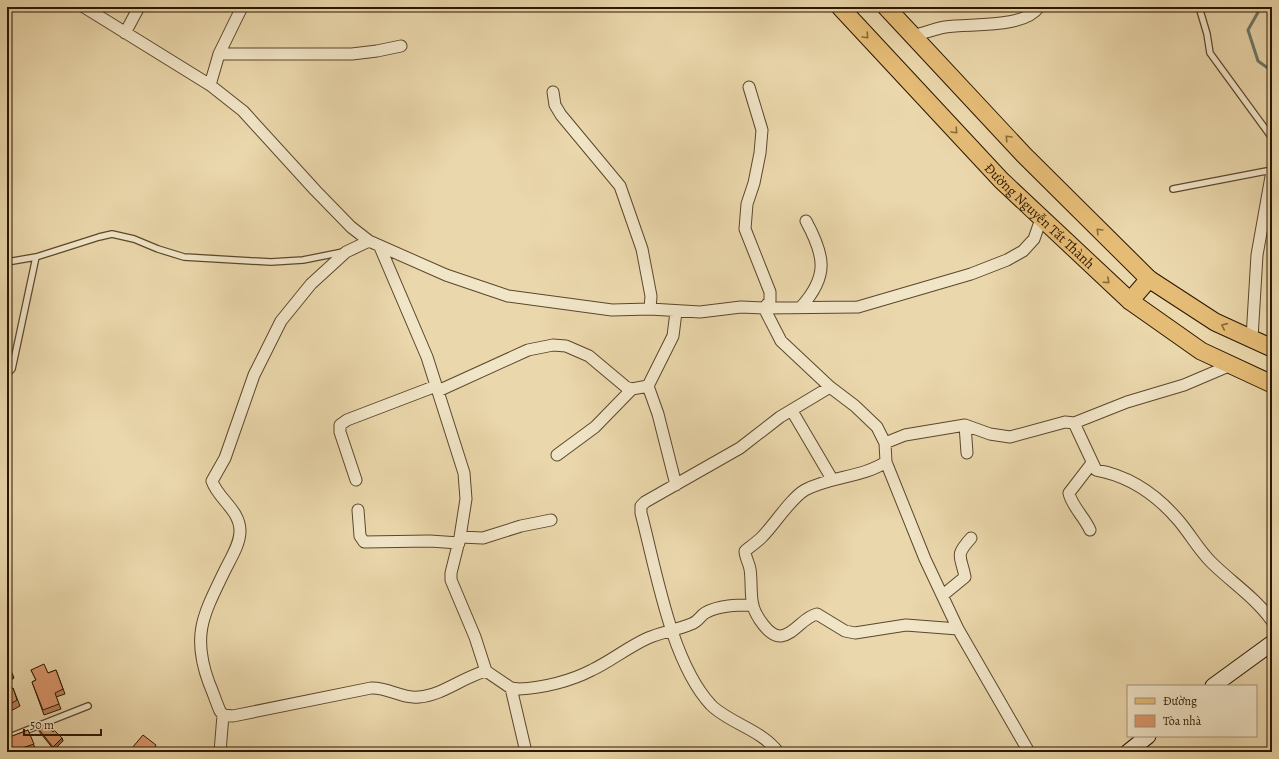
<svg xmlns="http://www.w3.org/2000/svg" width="1279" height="759" font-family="Alegreya,serif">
	<rect width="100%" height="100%" fill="#ead7ab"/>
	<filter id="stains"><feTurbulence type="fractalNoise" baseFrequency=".005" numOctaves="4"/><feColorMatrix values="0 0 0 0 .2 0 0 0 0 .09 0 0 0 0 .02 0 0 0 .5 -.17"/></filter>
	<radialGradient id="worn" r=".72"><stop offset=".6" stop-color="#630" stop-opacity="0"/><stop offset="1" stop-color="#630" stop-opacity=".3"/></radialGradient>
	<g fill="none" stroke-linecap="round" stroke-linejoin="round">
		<path stroke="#6c7868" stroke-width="3" d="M1261 7 1248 30 1258 61 1272 71"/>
		<defs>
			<path id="lane" d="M1199 7 1207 34 1210 53 1272 138
				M1173 189 1272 170
				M7 262 36 257 99 237 112 234 134 239 158 249 184 257 271 262 303 260 343 252
				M7 374 12 369 14 360 36 257
				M7 738 88 706"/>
			<path id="street" d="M84 7 210 85 243 111 315 190 351 227 369 241 446 275 508 296 612 310 650 309 700 312 741 307 764 308 858 307 971 274 1007 260 1023 251 1034 239 1041 219
				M125 33 139 7
				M913 36C924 33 934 29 945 27 971 23 1023 29 1039 7
				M219 54H352L377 51 401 46
				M210 85 219 54 242 7
				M749 87 762 130 760 153 754 183 747 204 745 229 770 292V301L764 308 781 341 830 387 855 406 877 427 885 443 886 462 925 559 958 629 1029 752
				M553 92 555 105 561 115 620 186 642 249 651 296 650 309
				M369 241 346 252 311 284 281 321 254 375 225 458 212 481C218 499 240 510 240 531 240 544 231 558 225 570 204 614 191 634 209 683 213 692 216 702 220 711L223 715 233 716 371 688C388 687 402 699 419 697 443 695 463 677 486 671
				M380 247 427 357 464 473 466 499 460 537 451 573V580L475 637 486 671 511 688 519 689C543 688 571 681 592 670 611 661 628 647 648 638 662 632 677 630 691 624 698 622 700 616 705 613 719 605 737 605 753 605
				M801 307C829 276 825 256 806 221
				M1252 338 1257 255 1272 171
				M438 391 528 350 553 345 566 346 589 356 626 387 632 389 648 386
				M792 411 832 479
				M1074 423 1096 470C1130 476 1157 495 1179 521 1190 534 1199 550 1211 562 1231 582 1256 598 1272 621
				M965 425 967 453
				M885 443 905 435 965 425 990 434 1010 437 1065 422 1074 423 1127 402 1184 385 1231 365
				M557 455 595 427 632 389
				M886 462C861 478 831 476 805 490 791 498 774 525 762 537 757 542 750 547 745 551 745 557 749 563 750 569 752 581 750 594 753 606 756 616 769 637 781 636 795 634 803 617 817 614L845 631 855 633 906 625 958 629
				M356 480 340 432V425L347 420 436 386
				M676 485 658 414 648 386 673 336 676 312
				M358 510 360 536 364 542 430 541 459 543
				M1090 530C1085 518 1071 505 1069 493L1092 463
				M460 537 483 538 521 526 551 520
				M943 595 965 577C961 555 954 557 971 538
				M511 688 526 752
				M220 752 223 715
				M778 752C762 730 729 723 711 705 671 662 656 570 641 513V506L645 502 740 448 780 417 830 387"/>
			<path id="secondary" d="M1213 686 1272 643
				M1128 752 1148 736"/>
			<g id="primary">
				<path id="s1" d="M840 7 1001 180 1130 301 1201 351 1272 384"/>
				<path d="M886 7 1024 155 1149 279 1215 322 1272 348"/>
				<path d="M1130 301 1149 279"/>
			</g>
		</defs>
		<use href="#lane" stroke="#5b472b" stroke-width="8"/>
		<use href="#street" stroke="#5b472b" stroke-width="13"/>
		<use href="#secondary" stroke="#2b1700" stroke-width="17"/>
		<use href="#primary" stroke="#2b1700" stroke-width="19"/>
		<use href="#lane" stroke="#f1e5c8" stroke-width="5.5"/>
		<use href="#street" stroke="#f1e5c8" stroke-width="11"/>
		<use href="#secondary" stroke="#f1e5c8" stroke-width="15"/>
		<use href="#primary" stroke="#e5bc76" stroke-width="17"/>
	</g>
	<path fill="#bd835e" stroke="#2b1700" d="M31 670 48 673 56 670 65 694 56 697 61 709 44 715 32 682 36 680Z
		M13 688 20 706 7 713V691Z
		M37 727 53 732 62 738 63 741 54 750 38 730Z
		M28 730 35 748 23 752H7V738Z"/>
	<path fill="#9a6a4c" stroke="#2b1700" d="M12 673 14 678 7 683V677Z
		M62 738 63 741 54 750 53 747Z"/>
	<path fill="#dc986d" stroke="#2b1700" d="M44 664 48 673 56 670 63 689 55 693 59 704 43 710 32 682 36 680 31 670Z
		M7 666 12 673 7 677Z
		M13 688 17 700 7 706V691Z
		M45 724 53 732 54 730 62 738 53 747 37 727Z
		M28 730 34 744 19 749V752H7V750L8 751 7 749V738Z
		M143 735 156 745 155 747 159 750 158 752H136L132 748Z"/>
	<defs><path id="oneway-chevron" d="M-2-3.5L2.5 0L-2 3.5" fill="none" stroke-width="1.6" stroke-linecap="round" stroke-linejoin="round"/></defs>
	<g stroke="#886a3b">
		<use href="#oneway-chevron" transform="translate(866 36) rotate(47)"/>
		<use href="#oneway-chevron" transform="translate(955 131) rotate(47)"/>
		<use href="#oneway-chevron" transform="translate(1008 138) rotate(-133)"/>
		<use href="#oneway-chevron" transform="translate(1099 231) rotate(-135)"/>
		<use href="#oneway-chevron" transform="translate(1107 281) rotate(42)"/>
		<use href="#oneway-chevron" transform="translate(1224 326) rotate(-156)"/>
	</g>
	<g text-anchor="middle" stroke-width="4" stroke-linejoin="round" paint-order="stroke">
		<g font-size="14" fill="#2b1700" stroke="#f1e5c8">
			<text dy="5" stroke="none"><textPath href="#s1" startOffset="289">Đường Nguyễn Tất Thành</textPath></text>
		</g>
	</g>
	<rect width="1279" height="759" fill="none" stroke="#ead7ab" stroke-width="24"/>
	<rect x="8" y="8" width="1263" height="743" fill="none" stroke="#2b1700" stroke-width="2"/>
	<rect x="12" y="12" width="1255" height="735" fill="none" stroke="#2b1700"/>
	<rect x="1127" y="685" width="130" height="52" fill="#f1e5c8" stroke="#a29378"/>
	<rect x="1135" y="698" width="20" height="6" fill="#e5bc76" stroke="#a29378"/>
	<text x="1163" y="705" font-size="12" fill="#2b1700">Đường</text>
	<rect x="1135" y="715" width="20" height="12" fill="#dc986d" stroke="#a29378"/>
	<text x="1163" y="725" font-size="12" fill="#2b1700">Tòa nhà</text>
	<path d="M24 729v6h77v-6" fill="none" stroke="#2b1700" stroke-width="2"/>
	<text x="30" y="729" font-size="12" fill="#2b1700" stroke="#f1e5c8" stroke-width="3" paint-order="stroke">50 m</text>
	<rect width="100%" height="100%" filter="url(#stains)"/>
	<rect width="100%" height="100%" fill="url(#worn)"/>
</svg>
